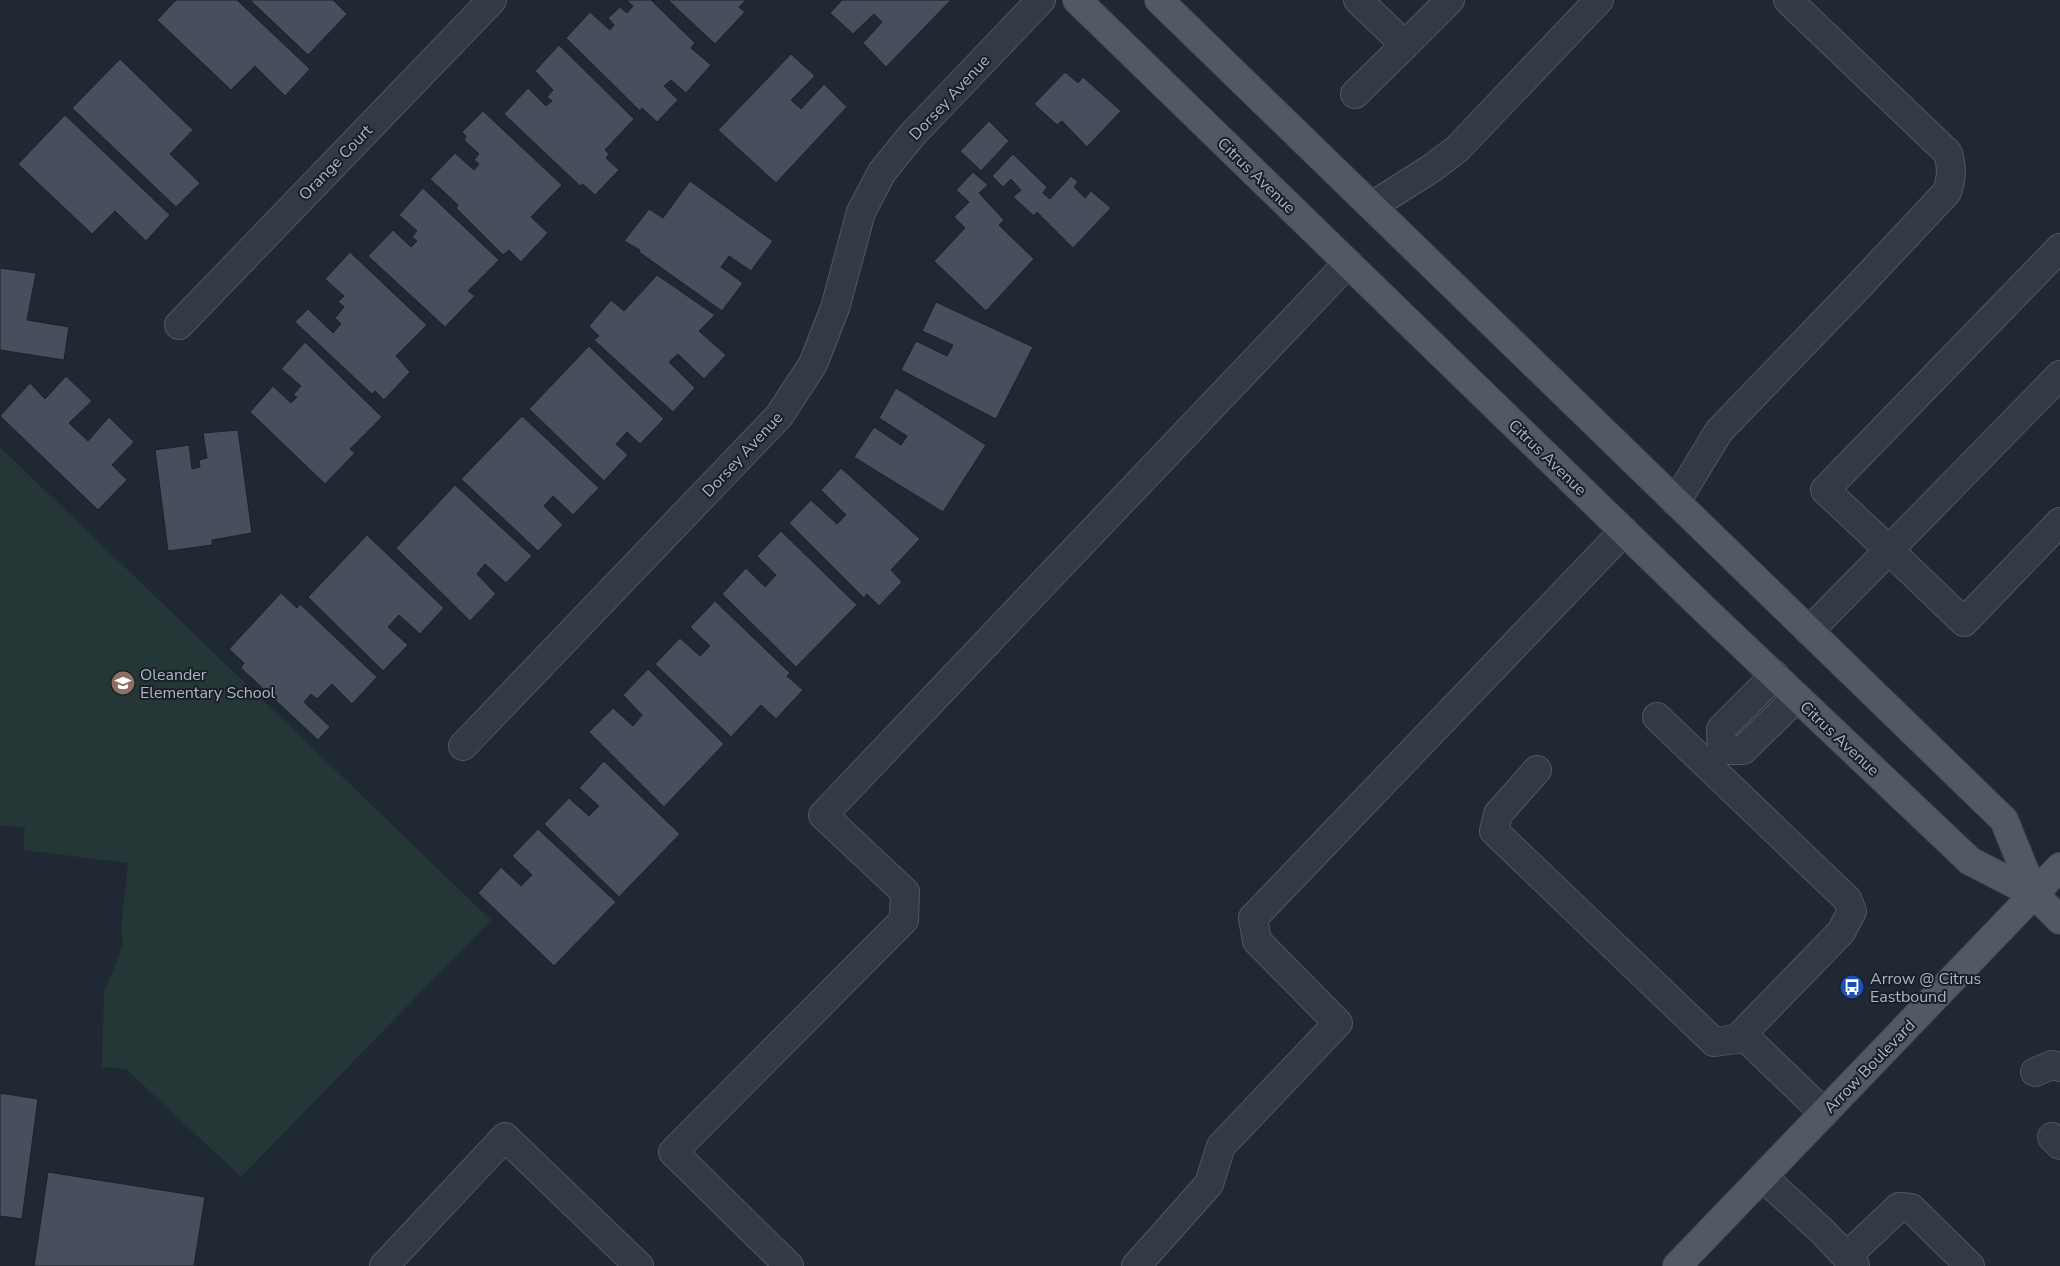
<svg xmlns="http://www.w3.org/2000/svg" width="2060" height="1266" font-family="'Nunito Sans',sans-serif">
	<rect width="100%" height="100%" fill="#202833"/>
	<path fill="#253636" d="M0 447 491 920 241 1177 126 1069 102 1067 104 992 123 946 121 930 128 863 23 850 25 828 0 825Z"/>
	<path fill="#474f5c" stroke="#1b212a" d="M176 0H237L310 69 285 96 255 66 231 90 157 20Z
		M250 0H333L347 14 308 55Z
		M626 0H651L695 43 691 48 711 65 686 93 671 80 664 86 678 100 657 122 642 108 640 111 566 38 590 12 610 30 614 25 608 18 620 7 627 13 633 6Z
		M668 0H746L739 7 745 12 715 44Z
		M842 0H951L886 67 863 43 882 22 874 14 853 34 830 13Z
		M559 45 634 119 605 150 609 154 606 158 619 170 595 195 583 184 580 186 504 114 528 88 546 106 552 101 547 97 553 90 535 71Z
		M791 54 815 76 791 100 801 109 824 84 847 107 776 183 718 130Z
		M120 59 193 130 170 154 200 183 176 207 72 108Z
		M1065 72 1078 83 1083 77 1121 111 1087 147 1062 121 1057 125 1034 104Z
		M483 111 562 185 531 217 548 233 521 262 509 250 503 255 456 208 458 205 430 179 455 153 474 170 479 164 474 160 479 154 464 140 466 136 462 132Z
		M65 115 170 215 146 241 115 211 92 234 18 164Z
		M989 121 1009 141 981 171 960 151Z
		M1013 154 1047 187 1043 193 1050 199 1071 176 1078 182 1074 187 1085 198 1091 191 1111 208 1073 248 1037 212 1034 216 1013 197 1021 190 1011 179 1003 187 992 176Z
		M973 172 988 185 979 193 1004 220 999 225 1034 259 986 311 934 261 965 228 954 217 969 202 956 190Z
		M690 181 773 241 751 271 729 256 721 267 743 283 722 311 639 252 640 250 624 241 649 209 663 218Z
		M423 188 499 260 468 291 475 296 445 327 368 256 393 230 411 247 417 241 412 237 417 231 399 215Z
		M350 252 427 325 396 356 410 372 384 400 375 391 372 394 295 322 308 309 333 333 341 324 335 318 344 307 338 302 344 296 325 279Z
		M0 268 36 273 27 320 69 327 64 360 0 350Z
		M657 275 715 315 699 331 726 355 704 379 678 354 669 362 695 388 673 412 594 340 599 336 589 326 611 300 624 311Z
		M936 302 1033 347 996 419 901 370 916 341 947 356 953 345 922 331Z
		M305 342 382 417 350 449 355 453 325 484 250 412 273 386 291 403 297 397 293 395 301 386 281 369Z
		M589 346 664 419 640 444 627 432 616 444 628 455 604 481 529 409Z
		M66 376 92 401 69 423 88 441 109 417 134 442 112 465 127 480 98 510 0 416 30 383 45 399Z
		M896 388 986 445 943 512 854 457 874 427 901 445 907 436 879 418Z
		M522 416 599 488 573 515 553 496 544 506 563 525 538 551 461 479Z
		M238 430 252 533 212 540V545L168 551 155 450 189 445 192 469 200 467 199 460 207 458 203 433Z
		M841 468 920 539 891 570 902 582 879 606 867 594 864 598 789 523 811 500 837 524 846 515 821 490Z
		M455 485 532 556 506 583 485 564 477 574 496 594 470 621 396 548Z
		M781 531 857 605 796 667 722 594 746 568 765 587 776 575 757 556Z
		M367 535 444 608 420 634 399 615 388 627 408 645 383 671 308 597Z
		M281 593 297 608 300 604 377 677 352 704 332 684 317 699 311 694 304 702 330 727 318 740 241 668 244 663 229 649Z
		M715 601 790 673 787 676 803 690 776 719 761 705 731 737 655 664 680 638 700 656 710 646 690 627Z
		M648 669 724 744 664 807 589 732 613 708 633 726 642 715 623 695Z
		M604 761 680 834 619 897 544 824 569 798 589 816 599 806 579 788Z
		M538 829 616 902 554 966 478 893 501 867 521 886 532 875 512 856Z
		M0 1093 38 1099 22 1219 0 1216Z
		M48 1172 205 1197 194 1266H34Z"/>
	<g fill="none" stroke-linecap="round" stroke-linejoin="round">
		<defs>
			<path id="minor" d="M1358 0 1405 45 1450 0
				M1355 94 1405 45
				M1372 206 1432 168 1457 149 1599 0
				M179 325 492 0
				M2060 375 1889 550 1964 622 2060 522
				M1676 502 1719 431 1856 289 1947 192C1952 177 1952 168 1948 153L1788 0
				M1809 631 1889 550 1825 490 2060 248
				M1775 675 1721 729 1722 750H1743L1797 697
				M463 746 779 416 813 364 835 308 861 212 882 172 912 135 1041 0
				M1537 770 1498 814 1494 831 1714 1042 1737 1039 1841 932 1852 911 1847 899 1657 717
				M1742 1034 1824 1113
				M2035 1072 2052 1065 2060 1067
				M2052 1137 2060 1145
				M1763 1177 1823 1232 1855 1266
				M1846 1257 1899 1207 1911 1208 1970 1266
				M384 1266 505 1137 639 1266
				M789 1266 673 1152 904 920 905 892 823 815 1348 263
				M1136 1266 1209 1184 1221 1146 1338 1023 1257 941 1253 918 1624 531"/>
			<path id="major" d="M1077 0 1702 607 1970 861 2034 894 2060 920
				M1159 0 2004 820 2034 894
				M1677 1266 2060 867"/>
		</defs>
		<use href="#minor" stroke="#515862" stroke-width="30"/>
		<use href="#major" stroke="#3d434d" stroke-width="30"/>
		<use href="#minor" stroke="#333a44" stroke-width="28"/>
		<use href="#major" stroke="#515964" stroke-width="28"/>
	</g>
	<defs>
		<symbol id="school-disc" viewBox="-11 -11 22 22"><circle r="9.5" fill="#8d6e63" stroke="#191f28"/><path d="M0-5L7-2L0 1L-7-2ZM-4 1L0 2.5L4 1V4Q0 6-4 4Z" fill="#fff"/></symbol>
		<symbol id="bus-disc" viewBox="-11 -11 22 22"><circle r="9.5" fill="#1a4fb4" stroke="#191f28"/><path d="M-5-6H5V4H4V6H2V4H-2V6H-4V4H-5ZM-3.5-4V0h7V-4ZM-3.5 1.2v1.5H-2V1.2ZM2 1.2v1.5H3.5V1.2Z" fill="#fff"/></symbol>
	</defs>
	<g fill-rule="evenodd">
		<use href="#school-disc" x="109" y="669" width="28" height="28"/>
		<use href="#bus-disc" x="1838" y="973" width="28" height="28"/>
	</g>
	<g text-anchor="middle" stroke-width="4" stroke-linejoin="round" paint-order="stroke">
		<g font-size="16" fill="#adb5c1" stroke="#191f28">
			<text transform="translate(949 97) rotate(-47)" y="6">Dorsey Avenue</text>
			<text transform="translate(335 162) rotate(-46)" y="6">Orange Court</text>
			<text transform="translate(1257 175) rotate(44)" y="6">Citrus Avenue</text>
			<text transform="translate(742 454) rotate(-47)" y="6">Dorsey Avenue</text>
			<text transform="translate(1548 457) rotate(44)" y="6">Citrus Avenue</text>
			<text transform="translate(1840 738) rotate(43)" y="6">Citrus Avenue</text>
			<text transform="translate(1869 1066) rotate(-46)" y="6">Arrow Boulevard</text>
		</g>
		<g font-size="16" fill="#adb5c1" stroke="#191f28" text-anchor="start">
			<text x="140" y="680">Oleander<tspan x="140" dy="18">Elementary School</tspan></text>
			<text x="1870" y="984">Arrow @ Citrus<tspan x="1870" dy="18">Eastbound</tspan></text>
		</g>
	</g>
</svg>
